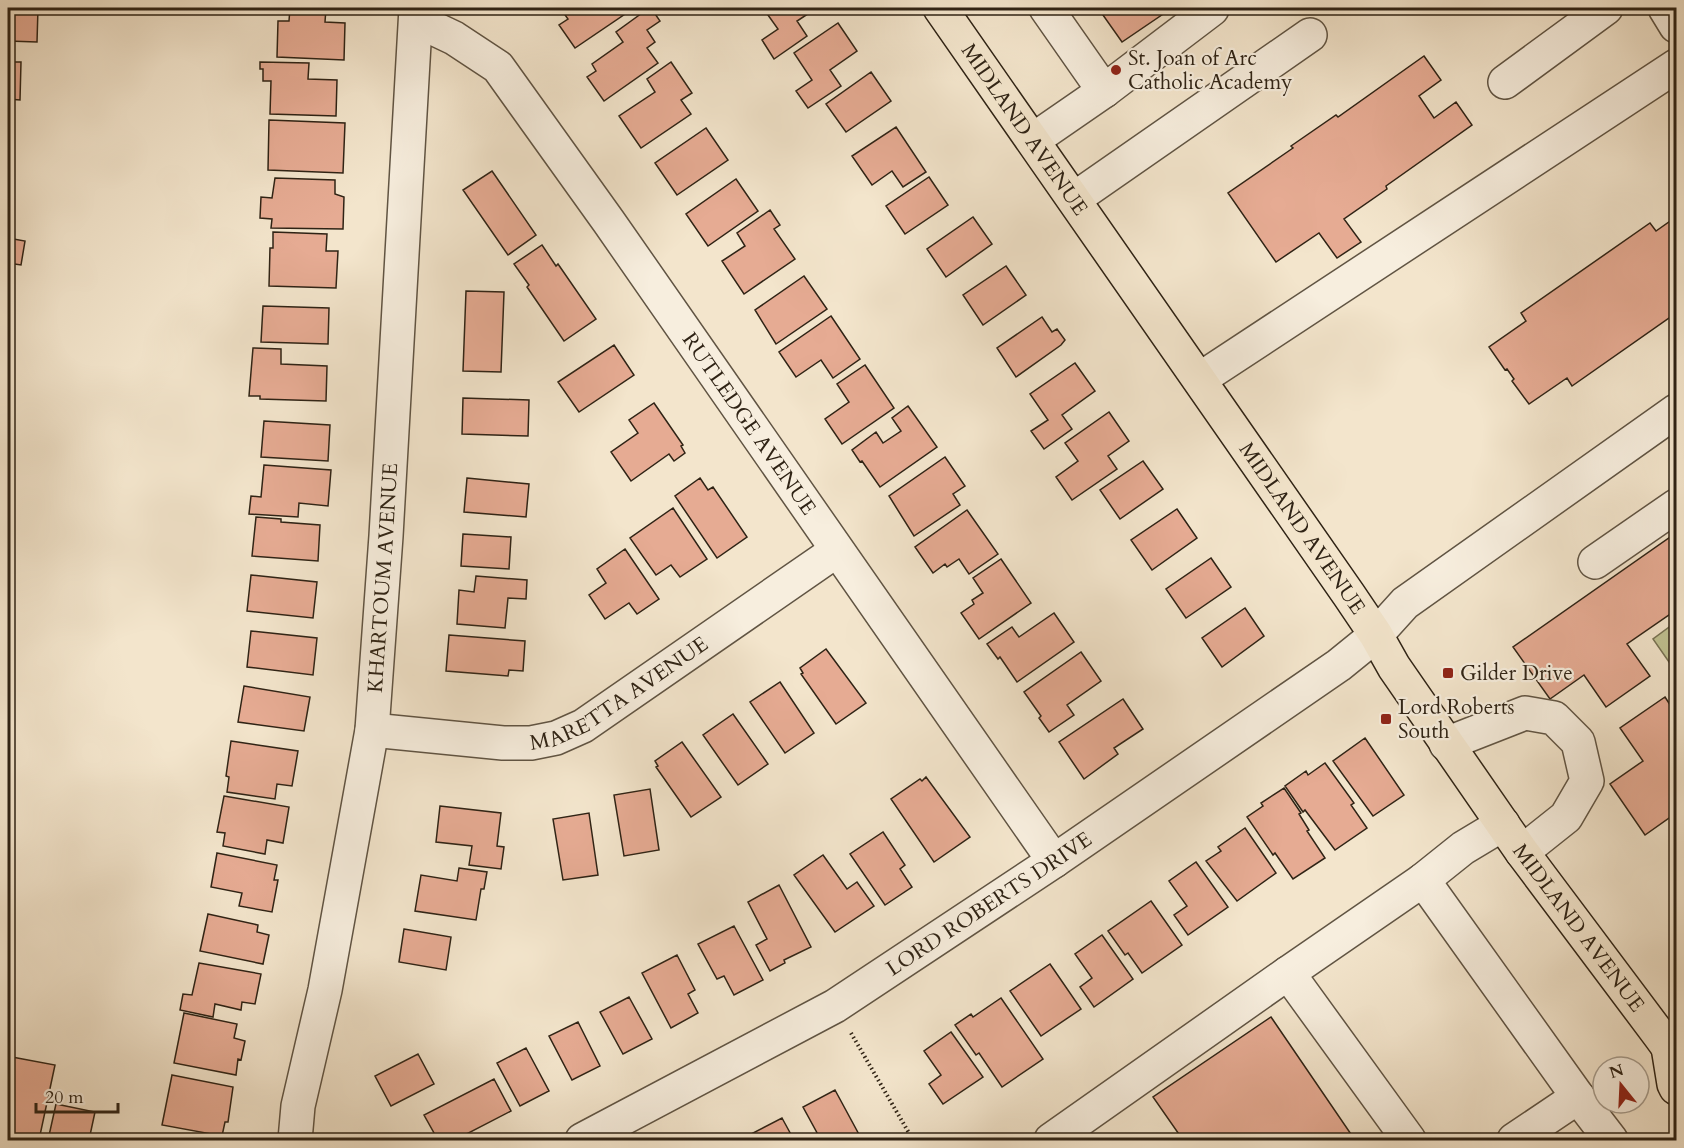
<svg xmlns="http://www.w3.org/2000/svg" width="1684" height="1148" font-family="Cardo,serif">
	<rect width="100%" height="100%" fill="#f3e5cc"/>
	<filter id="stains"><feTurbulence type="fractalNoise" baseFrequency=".00333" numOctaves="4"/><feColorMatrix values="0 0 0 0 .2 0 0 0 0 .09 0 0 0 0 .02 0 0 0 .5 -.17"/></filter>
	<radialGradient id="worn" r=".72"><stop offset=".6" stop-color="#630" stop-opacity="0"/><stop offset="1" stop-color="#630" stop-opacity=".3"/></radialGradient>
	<path fill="#c1c393" stroke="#787354" stroke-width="1.5" d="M1676 622V672L1653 639Z"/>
	<path fill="#e6ab93" stroke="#2f2315" stroke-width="1.5" d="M8 8H38L37 42 8 41Z
		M290 8H326L325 22 345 23 344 60 277 57 278 21H289Z
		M570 8H625L628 12 575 48 559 25 568 19 563 12Z
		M645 8H651L660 21 647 30 655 42 647 48 658 63 604 101 587 77 596 71 592 64 623 42 616 32 642 13 641 10Z
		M763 8H817L797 21 807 36 774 59 762 40 778 29Z
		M1098 8H1172L1122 42Z
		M838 23 857 51 830 70 841 86 808 108 796 91 812 80 794 53Z
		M1424 56 1441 80 1419 96 1434 118 1456 102 1472 125 1386 186 1387 189 1344 219 1361 242 1337 258 1319 233 1276 262 1228 193 1293 148 1291 146 1336 115 1338 117Z
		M8 62H21L20 100 8 99Z
		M260 62 309 63 308 79 337 80 336 116 270 114 271 81H263V69H260Z
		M671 62 692 93 681 100 691 114 641 148 619 116 655 92 647 79Z
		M871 72 891 101 846 132 826 104Z
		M8 118H14V155H8Z
		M269 120 345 123 343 173 268 170Z
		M896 127 926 172 903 187 892 171 872 185 852 156Z
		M706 128 728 160 677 195 655 163Z
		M492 171 536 235 508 255 463 190Z
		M8 175H14V213H8Z
		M929 177 948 205 905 234 886 206Z
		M275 178 335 180V194L344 197 343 229 271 228 272 219 260 218 261 197 272 198Z
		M736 179 758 211 708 246 686 214Z
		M770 210 780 225 774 229 795 259 744 294 722 261 745 246 737 233Z
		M973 217 992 244 946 277 927 249Z
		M1676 217V313L1572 386 1567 378 1529 404 1512 381 1514 379 1507 369 1505 370 1489 347 1526 321 1521 313 1650 223 1656 231Z
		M273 232 327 234 326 251H338L336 288 269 286 270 248H273Z
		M8 238 25 241 21 265 8 263Z
		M542 245 556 266 558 264 596 319 564 341 527 287 529 285 514 264Z
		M1006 266 1026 295 983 325 963 295Z
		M804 276 827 309 776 344 755 310Z
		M466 291 504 292 501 372 463 371Z
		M263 306 329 308 328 344 261 342Z
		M831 316 860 359 833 378 821 360 796 377 779 352Z
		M1042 317 1052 332 1057 329 1065 340 1061 345 1016 377 997 348Z
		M614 345 634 375 579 412 558 382Z
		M253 348 281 349V364L327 366 326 401 260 399V396H249Z
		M1075 363 1095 391 1062 415 1072 429 1044 449 1031 431 1048 420 1030 394Z
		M865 365 894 408 842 444 825 419 849 402 837 384Z
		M463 398 529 400 528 436 462 434Z
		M654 403 683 445 681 446 685 453 674 461 669 454 631 481 611 452 638 433 629 420Z
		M908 406 937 447 880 487 862 461 860 462 852 450 876 432 883 443 901 431 892 418Z
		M1109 412 1129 441 1108 456 1117 469 1072 500 1056 477 1078 461 1065 443Z
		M264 421 330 425 328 461 261 457Z
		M945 457 965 486 953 494 960 505 914 536 889 496Z
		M1143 461 1163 489 1120 519 1100 490Z
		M264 465 331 470 328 506 299 503 298 517 249 514 251 496 261 497Z
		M467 478 529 484 526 517 464 512Z
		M700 478 708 490 713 487 747 537 717 558 675 496Z
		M673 508 707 559 680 577 671 565 656 575 630 538Z
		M1177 509 1197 538 1152 570 1131 540Z
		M967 510 998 554 969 574 959 559 947 567 945 564 933 573 915 547Z
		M256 517 281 519V522L320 525 318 561 252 556Z
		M1676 533V610L1627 644 1650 676 1606 707 1584 675 1550 699 1513 647Z
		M463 534 511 537 509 569 461 566Z
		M625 549 659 599 637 614 629 603 605 619 589 595 606 583 597 569Z
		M1211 558 1231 587 1186 618 1166 589Z
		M1001 559 1031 603 979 639 961 613 974 604 972 600 983 593 973 578Z
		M251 575 317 582 313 618 247 611Z
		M476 576 527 580 526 599 508 598 505 628 457 624 459 590 474 592Z
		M1245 608 1264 636 1222 667 1202 638Z
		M1054 613 1074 642 1017 682 1000 657 998 659 987 644 1012 627 1019 637Z
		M251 631 317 638 313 675 247 667Z
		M449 635 525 641 523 671 509 670 508 676 446 671Z
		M826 649 866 703 836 724 801 674 803 673 800 668Z
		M1081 652 1101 681 1067 705 1074 715 1049 732 1039 718 1041 716 1024 692Z
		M780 682 814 733 785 753 750 702Z
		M244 686 310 697 304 731 238 722Z
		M1665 697 1676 714V813L1645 835 1610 784 1643 761 1620 728Z
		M1123 699 1143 729 1114 748 1118 754 1084 779 1059 742Z
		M733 714 768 764 738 785 703 735Z
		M1365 738 1404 795 1373 816 1333 761Z
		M231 741 298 751 292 786 277 784 275 799 227 792 229 777 226 776Z
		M682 742 721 797 691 817 656 767 658 766 655 761Z
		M1325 763 1354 803 1351 805 1367 828 1335 850 1305 810 1303 812 1285 786 1306 771 1308 775Z
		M926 777 970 837 934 862 891 799 920 779 922 781Z
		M1284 788 1301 813 1299 814 1309 830 1307 831 1325 858 1293 879 1275 853 1273 855 1247 817 1263 806 1261 803Z
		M650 789 659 850 624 856 614 795Z
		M224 796 289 807 283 843 267 840 265 854 223 846 225 833 217 832Z
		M440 806 501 813 497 846 504 847 501 869 469 865 472 846 436 842Z
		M589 813 598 875 563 880 553 819Z
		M1245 828 1276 873 1237 901 1206 861 1221 851 1218 847Z
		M883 832 905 865 900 869 912 887 885 905 850 854Z
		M217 853 277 865 274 880H278L272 912 239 906 242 893 211 887Z
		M823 855 847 889 857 882 874 906 835 932 794 875Z
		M1196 862 1228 907 1188 935 1174 915 1187 906 1169 881Z
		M459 868 487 872 484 889H481L476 920 415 911 421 875 457 881Z
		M779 885 811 947 784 960 785 963 770 971 756 945 767 939 748 902Z
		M1151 901 1182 945 1142 973 1128 953 1125 955 1108 931Z
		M208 914 258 925 257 932 269 935 263 964 200 951Z
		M734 926 763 980 734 995 724 976 717 979 698 944Z
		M404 929 451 937 446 970 399 962Z
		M1102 935 1133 979 1094 1007 1080 987 1092 978 1075 954Z
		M677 955 695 990 688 994 698 1013 671 1028 642 973Z
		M199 963 261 974 255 1004 242 1002 241 1010 215 1004 213 1017 180 1010 183 994 192 995Z
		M1050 964 1081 1009 1041 1036 1010 991Z
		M629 997 652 1039 623 1054 600 1012Z
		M1001 998 1043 1059 1002 1087 979 1053 976 1055 955 1025 971 1014 973 1017Z
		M8 1006 13 1008 8 1037Z
		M184 1013 237 1024 234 1038 245 1041 241 1060 238 1059 236 1075 174 1063Z
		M1271 1017 1355 1140H1183L1153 1097Z
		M578 1022 600 1066 572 1080 549 1036Z
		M951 1032 983 1077 943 1104 929 1084 941 1075 924 1051Z
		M526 1048 549 1091 520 1106 497 1063Z
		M418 1054 434 1084 391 1106 375 1076Z
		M12 1057 55 1065 39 1140H11L13 1129 8 1128V1079Z
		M172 1075 233 1087 228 1122H225L222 1136 162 1125Z
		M494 1079 511 1111 455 1140H438L424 1115Z
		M835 1090 862 1140H821L803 1107Z
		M56 1104 95 1112 89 1140H48Z
		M782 1118 794 1140H754L751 1134Z"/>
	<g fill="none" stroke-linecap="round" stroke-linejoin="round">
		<defs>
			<g id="minor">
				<path d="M1046 8 1104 91"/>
				<path d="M1665 8 1676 26"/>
				<path id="s1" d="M416 20 454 38 498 67 609 222 1054 861"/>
				<path d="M1505 82 1606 8"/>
				<path d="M1033 140 1104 91 1212 9"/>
				<path d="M1074 199 1310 35"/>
				<path d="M1200 379 1676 66"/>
				<path d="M1595 562 1676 506"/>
				<path id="s2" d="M372 730 503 743H531L556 738 583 726 836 551"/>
				<path d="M1446 744 1525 713 1554 718 1578 742 1587 781 1566 817 1522 852"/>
				<path d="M1423 880 1578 1097 1611 1140"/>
				<path id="s3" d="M295 1140 298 1106 325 990 372 730 386 536 416 8"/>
				<path id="s4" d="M582 1140 835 1006 1054 861 1339 665 1376 635 1405 603 1676 411"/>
				<path d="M1051 1140 1288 973"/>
				<path d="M1409 1140 1288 973 1423 880 1463 848 1503 824"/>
				<path d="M1514 1140 1578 1097"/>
			</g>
			<g id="major">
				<path id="s5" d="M940 8 1349 595 1376 635 1394 667 1522 852 1660 1036 1668 1047 1676 1051"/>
				<path d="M1668 1047 1674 1084 1676 1088"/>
			</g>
		</defs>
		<use href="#minor" stroke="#605443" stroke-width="36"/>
		<use href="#major" stroke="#2f2315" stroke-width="36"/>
		<path stroke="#2f2315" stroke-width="4" stroke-dasharray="1.5 3" stroke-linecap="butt" d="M851 1033 913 1140"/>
		<use href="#minor" stroke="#f7eede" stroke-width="33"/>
		<use href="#major" stroke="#f3e5cc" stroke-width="33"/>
	</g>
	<g fill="#8f2418" stroke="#f7eede" stroke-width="2">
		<circle cx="1116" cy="70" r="6"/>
		<rect x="1442" y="667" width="12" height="12" rx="3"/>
		<rect x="1380" y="713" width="12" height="12" rx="3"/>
	</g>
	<g text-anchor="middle" stroke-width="4.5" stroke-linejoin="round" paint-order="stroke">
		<g font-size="21" fill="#2f2315" stroke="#f7eede" text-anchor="start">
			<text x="1128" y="65">St. Joan of Arc<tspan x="1128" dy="24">Catholic Academy</tspan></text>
			<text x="1460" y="680">Gilder Drive</text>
			<text x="1398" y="714">Lord Roberts<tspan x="1398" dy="24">South</tspan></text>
		</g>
		<g font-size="21" fill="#2f2315" stroke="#f7eede">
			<text dy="7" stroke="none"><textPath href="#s5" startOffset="148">MIDLAND AVENUE</textPath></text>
			<text dy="7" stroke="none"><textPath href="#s1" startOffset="531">RUTLEDGE AVENUE</textPath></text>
			<text dy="7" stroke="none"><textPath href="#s5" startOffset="634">MIDLAND AVENUE</textPath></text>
			<text dy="7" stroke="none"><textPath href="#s3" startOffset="570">KHARTOUM AVENUE</textPath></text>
			<text dy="7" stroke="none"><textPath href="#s2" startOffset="261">MARETTA AVENUE</textPath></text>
			<text dy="7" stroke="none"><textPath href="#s4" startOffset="471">LORD ROBERTS DRIVE</textPath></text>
			<text dy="7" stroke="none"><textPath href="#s5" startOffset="1120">MIDLAND AVENUE</textPath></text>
		</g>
	</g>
	<rect width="1684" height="1148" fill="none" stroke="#f3e5cc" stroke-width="30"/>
	<rect x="9" y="9" width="1666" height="1130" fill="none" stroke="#2f2315" stroke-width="3"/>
	<rect x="15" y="15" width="1654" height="1118" fill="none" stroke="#2f2315" stroke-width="1.5"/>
	<g transform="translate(1621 1085) rotate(342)"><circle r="28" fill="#f7eede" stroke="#a79d8e" stroke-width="1.5"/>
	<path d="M0-4.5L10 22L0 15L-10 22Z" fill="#8f2418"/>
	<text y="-9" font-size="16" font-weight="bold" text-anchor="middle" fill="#2f2315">N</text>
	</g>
	<path d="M36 1103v9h82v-9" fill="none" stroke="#2f2315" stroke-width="3"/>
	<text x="45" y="1103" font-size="18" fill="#2f2315" stroke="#f7eede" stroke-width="4.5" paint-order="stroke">20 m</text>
	<rect width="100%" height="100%" filter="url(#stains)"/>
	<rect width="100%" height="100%" fill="url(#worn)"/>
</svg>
